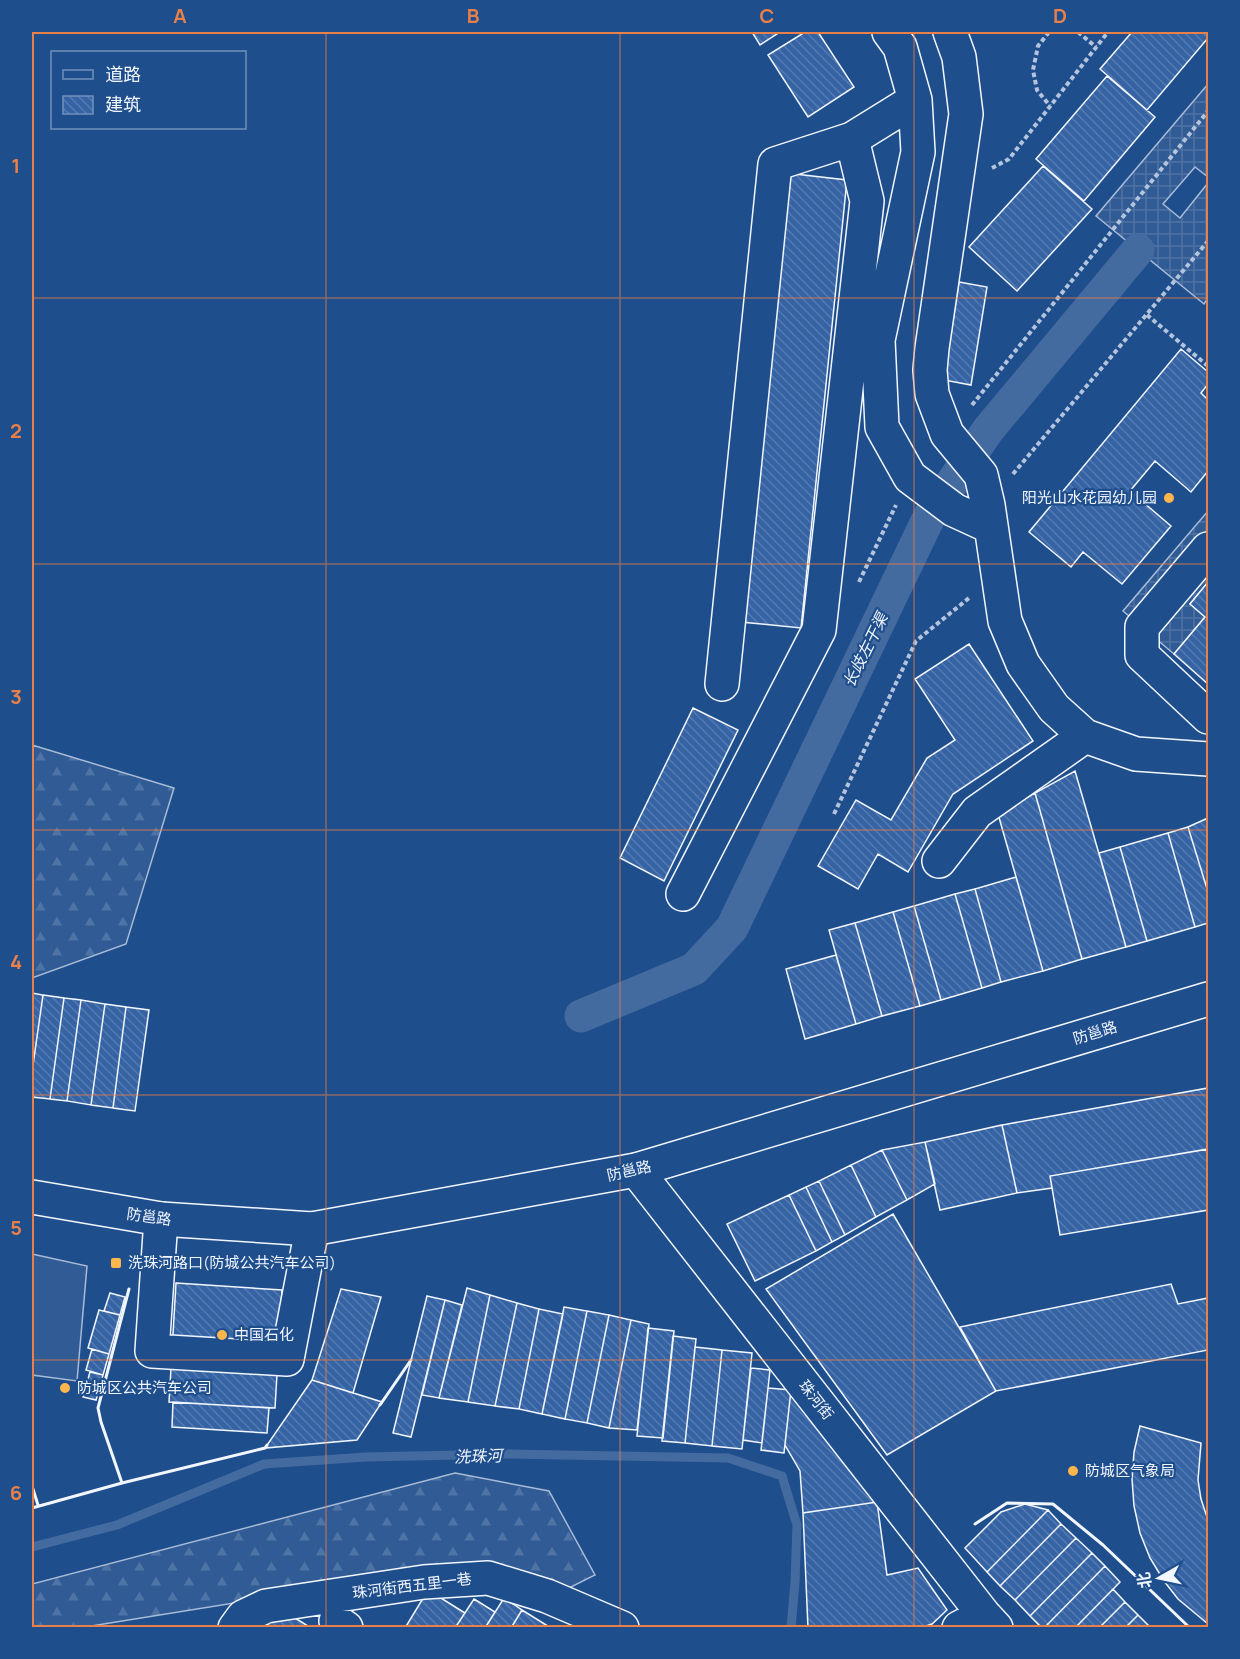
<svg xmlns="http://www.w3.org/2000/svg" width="1240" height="1659" font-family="Manrope,'Noto Sans SC',sans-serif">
	<defs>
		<pattern id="forest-firs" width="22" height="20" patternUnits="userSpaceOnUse" patternTransform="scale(1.5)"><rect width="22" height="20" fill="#305b95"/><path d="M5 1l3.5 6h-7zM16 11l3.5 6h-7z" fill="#4e73a5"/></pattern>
		<pattern id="plaza-grid" width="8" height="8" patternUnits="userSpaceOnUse" patternTransform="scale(1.5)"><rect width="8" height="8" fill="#305b95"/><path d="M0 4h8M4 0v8" fill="none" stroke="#4e73a5"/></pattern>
		<pattern id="building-back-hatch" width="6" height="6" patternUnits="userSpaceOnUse" patternTransform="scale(1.5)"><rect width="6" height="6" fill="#3563a3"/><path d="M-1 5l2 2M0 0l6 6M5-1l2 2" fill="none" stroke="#537ab1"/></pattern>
	</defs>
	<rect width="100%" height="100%" fill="#1f4e8c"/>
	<path fill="url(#forest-firs)" stroke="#a8bbd7" stroke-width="1.5" d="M32 745 174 788 126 944 32 978Z
		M455 1473 549 1491 595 1575 561 1592 464 1566 85 1627 32 1628V1584Z"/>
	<path fill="#305b95" stroke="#a8bbd7" stroke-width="1.5" d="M32 1254 87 1266 77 1381 32 1375Z"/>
	<path fill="url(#plaza-grid)" stroke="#a8bbd7" stroke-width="1.5" d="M1208 84V177L1195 167 1163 204 1180 218 1208 183V298L1204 304 1096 216Z
		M1208 511V582L1190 604 1205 617 1174 654 1123 611Z"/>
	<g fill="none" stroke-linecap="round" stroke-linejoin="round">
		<path stroke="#446ba0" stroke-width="9" d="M32 1547 117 1525 264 1464 366 1457 506 1454 728 1458 782 1476 797 1525 795 1582 791 1628"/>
		<path stroke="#446ba0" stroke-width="33" d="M581 1016 694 969 732 928 930 515 988 430 1138 250"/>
	</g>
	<path fill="url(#building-back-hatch)" stroke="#f2f6ff" stroke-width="1.5" d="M752 32H780L760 45Z
		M805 32H818L854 87 808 117 768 55Z
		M1132 32H1208V38L1147 110 1100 69Z
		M1107 76 1155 117 1084 201 1036 159Z
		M1043 166 1092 209 1017 291 969 247Z
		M786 173 847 180 801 628 741 622Z
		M959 282 987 287 971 385 944 380Z
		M1181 349 1208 372V384L1201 393 1208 400V471L1191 492 1155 461 1130 491 1171 526 1122 584 1083 552 1071 567 1029 532Z
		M1208 582V684L1174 654 1205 617 1190 604Z
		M969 644 1033 741 953 794 908 872 878 854 858 889 818 866 856 800 891 820 927 758 955 740 915 679Z
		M693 708 738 730 664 881 620 858Z
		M1075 771 1126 947 1082 959 1035 793Z
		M1035 793 1082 959 1043 971 998 814Z
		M1208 818V892L1188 827Z
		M1188 827 1208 892V923L1195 927 1168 833Z
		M1168 833 1195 927 1147 941 1120 847Z
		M1120 847 1147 941 1126 947 1099 853Z
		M1016 877 1043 971 1001 982 975 889Z
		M975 889 1001 982 982 988 955 894Z
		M955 894 982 988 941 1000 914 906Z
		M914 906 941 1000 920 1006 893 912Z
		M893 912 920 1006 882 1016 855 923Z
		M855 923 882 1016 856 1024 829 930Z
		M836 955 856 1024 805 1039 786 969Z
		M32 993 43 995 32 1072Z
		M43 995 64 998 50 1099 32 1097V1072Z
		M64 998 81 1000 67 1101 50 1099Z
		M81 1000 105 1004 91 1105 67 1101Z
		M105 1004 126 1007 113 1108 91 1105Z
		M126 1007 149 1010 135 1111 113 1108Z
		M1208 1088V1149L1050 1176 1052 1188 1017 1193 1002 1125Z
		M1002 1125 1017 1193 940 1210 925 1142Z
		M925 1142 935 1184 907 1200 882 1150Z
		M1208 1149V1210L1060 1235 1050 1176Z
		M882 1150 907 1200 876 1217 851 1165Z
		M851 1165 876 1217 845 1235 819 1181Z
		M819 1181 845 1235 832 1242 806 1187Z
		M806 1187 832 1242 816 1251 789 1195Z
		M789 1195 816 1251 755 1281 727 1224Z
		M893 1214 996 1391 887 1455 766 1289Z
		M176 1283 282 1290 275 1408 169 1402Z
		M1171 1284 1178 1304 1208 1298V1350L996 1391 960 1327Z
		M467 1288 490 1295 468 1402 439 1398Z
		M341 1289 381 1297 353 1393 312 1380Z
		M110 1293 125 1297 120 1315 104 1311Z
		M490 1295 517 1303 495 1406 468 1402Z
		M427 1296 445 1300 411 1437 393 1433Z
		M445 1300 462 1305 439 1398 422 1395Z
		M517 1303 539 1309 519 1409 495 1406Z
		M564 1307 587 1311 565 1419 542 1414Z
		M539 1309 563 1314 542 1414 519 1409Z
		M99 1310 120 1315 109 1354 88 1348Z
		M587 1311 609 1315 587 1423 565 1419Z
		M609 1315 631 1320 609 1428 587 1423Z
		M631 1320 649 1324 637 1430 609 1428Z
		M648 1328 674 1331 663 1438 637 1436Z
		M673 1336 696 1339 685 1443 662 1441Z
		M695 1347 722 1350 712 1446 685 1443Z
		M92 1349 109 1354 103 1375 86 1370Z
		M722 1350 752 1353 742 1449 712 1446Z
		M751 1368 770 1370 762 1443 743 1440Z
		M90 1372 103 1375 96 1400 83 1397Z
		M312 1380 382 1402 357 1440 265 1448Z
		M768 1388 791 1390 784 1453 761 1450Z
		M791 1390 877 1502 803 1513 800 1471 785 1445Z
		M173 1402 269 1408 267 1433 172 1427Z
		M1140 1426 1201 1443 1198 1480 1201 1499 1208 1520V1624L1178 1599 1164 1581 1150 1558 1140 1533 1134 1506 1132 1479 1134 1452Z
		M877 1502 887 1575 918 1568 947 1610 932 1624 920 1628H808L803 1513Z
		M1025 1504 1048 1510 987 1572 965 1548 1001 1512Z
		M1048 1510 1061 1524 1000 1586 987 1572Z
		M1061 1524 1076 1538 1015 1600 1000 1586Z
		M1076 1538 1092 1553 1030 1616 1015 1600Z
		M1092 1553 1105 1566 1044 1628H1042L1030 1616Z
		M1105 1566 1120 1582 1075 1628H1044Z
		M1113 1589 1125 1602 1099 1628H1075Z
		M428 1590 465 1613 455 1628H405Z
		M504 1598 522 1610 511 1628H485Z
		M474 1599 495 1612 485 1628H455Z
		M1125 1602 1138 1615 1125 1628H1099Z
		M278 1607 311 1628H265Z
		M522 1610 551 1628H511Z
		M1138 1615 1151 1628H1125Z"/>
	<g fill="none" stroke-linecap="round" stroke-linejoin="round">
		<defs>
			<path id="minor" d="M889 32 900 47 915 100 918 152 878 340 882 427 910 477 954 510 991 527
				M950 32 959 57 966 114 932 348 930 370 932 394 947 434 981 475 988 505 1005 621 1023 664 1054 708 1085 736 1136 754 1208 759
				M1208 549 1142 627V655L1208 717
				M722 684 775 164 852 139 915 100
				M939 861 977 812 1085 736
				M683 894 819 630 867 201 852 139
				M636 1170 984 1615 996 1628
				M161 1219 152 1351 287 1359 312 1229
				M336 1621 346 1628
				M235 1628 243 1617 266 1606 424 1582 488 1578 547 1596 622 1628
				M959 1628 984 1615"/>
			<path id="highway" d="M32 1197 161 1219 312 1229 636 1170 1208 999"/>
		</defs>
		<use href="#minor" stroke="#f2f6ff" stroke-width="36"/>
		<use href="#highway" stroke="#f2f6ff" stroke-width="36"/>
		<path stroke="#b3c4dc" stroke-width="4" stroke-dasharray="4.5 3" stroke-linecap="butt" d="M1049 32 1038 46 1033 70 1037 90 1050 106
			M1078 32 1096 47
			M992 168 1009 159 1108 32
			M1147 315 1208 366
			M972 405 1208 111
			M1013 474 1208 241
			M859 582 896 505
			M834 814 916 641 969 598"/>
		<use href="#minor" stroke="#1f4e8c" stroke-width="33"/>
		<use href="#highway" stroke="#1f4e8c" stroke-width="33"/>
		<path stroke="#f2f6ff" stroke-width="3" d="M129 1289 98 1408 101 1422 122 1483 265 1448 267 1445
			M380 1405 411 1360
			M32 1486 38 1505
			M32 1508 122 1483
			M975 1524 1007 1503 1053 1504 1103 1545 1190 1628"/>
	</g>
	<path fill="none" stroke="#ea8049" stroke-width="1.5" stroke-opacity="0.55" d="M326 32V1628M620 32V1628M914 32V1628M32 298H1208M32 564H1208M32 830H1208M32 1095H1208M32 1360H1208"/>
	<g fill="#ffb74d" stroke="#1f4e8c" stroke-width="2">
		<circle cx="1169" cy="498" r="6"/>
		<rect x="110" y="1257" width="12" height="12" rx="3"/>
		<circle cx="222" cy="1335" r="6"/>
		<circle cx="65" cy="1388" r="6"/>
		<circle cx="1073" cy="1471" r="6"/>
	</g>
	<g text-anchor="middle" stroke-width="4.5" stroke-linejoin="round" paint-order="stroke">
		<g font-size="15" fill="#f2f6ff" stroke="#1f4e8c" text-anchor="start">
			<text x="1157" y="503" text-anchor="end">阳光山水花园幼儿园</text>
			<text x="128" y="1268">洗珠河路口(防城公共汽车公司)</text>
			<text x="234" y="1340">中国石化</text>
			<text x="77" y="1393">防城区公共汽车公司</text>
			<text x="1085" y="1476">防城区气象局</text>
		</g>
		<g font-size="15" fill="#f2f6ff" stroke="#1f4e8c">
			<text transform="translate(1095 1033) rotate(-17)" y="5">防邕路</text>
			<text transform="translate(629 1171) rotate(-13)" y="5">防邕路</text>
			<text transform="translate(149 1217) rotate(8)" y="5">防邕路</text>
			<text transform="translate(816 1400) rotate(52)" y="5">珠河街</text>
			<text transform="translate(412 1586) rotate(-7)" y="5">珠河街西五里一巷</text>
		</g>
		<g font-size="16" font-style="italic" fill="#f2f6ff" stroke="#1f4e8c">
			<text transform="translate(865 650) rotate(-64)" y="6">长歧左干渠</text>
			<text transform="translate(478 1456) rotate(-2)" y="6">洗珠河</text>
		</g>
	</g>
	<rect width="1240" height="1659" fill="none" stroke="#1f4e8c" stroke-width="66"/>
	<rect x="51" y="51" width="195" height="78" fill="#1f4e8c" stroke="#7391ba" stroke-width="1.5"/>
	<rect x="63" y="70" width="30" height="9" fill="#1f4e8c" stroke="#7391ba" stroke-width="1.5"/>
	<text x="105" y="81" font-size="18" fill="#f2f6ff">道路</text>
	<rect x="63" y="96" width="30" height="18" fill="url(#building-back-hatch)" stroke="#7391ba" stroke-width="1.5"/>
	<text x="105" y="111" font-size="18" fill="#f2f6ff">建筑</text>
	<g transform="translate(1159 1578) rotate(261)" stroke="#1f4e8c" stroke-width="4.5" paint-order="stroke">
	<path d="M0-4.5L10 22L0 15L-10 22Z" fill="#f2f6ff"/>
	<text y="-9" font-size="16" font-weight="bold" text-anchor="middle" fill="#f2f6ff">北</text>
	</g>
	<rect x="33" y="33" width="1174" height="1593" fill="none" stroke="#ea8049" stroke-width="2"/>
	<g font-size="20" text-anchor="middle" font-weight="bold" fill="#ea8049">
		<text x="180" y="23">A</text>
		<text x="473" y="23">B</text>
		<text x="767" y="23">C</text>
		<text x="1060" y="23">D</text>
		<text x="16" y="173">1</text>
		<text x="16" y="438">2</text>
		<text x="16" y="704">3</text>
		<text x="16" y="969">4</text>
		<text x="16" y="1235">5</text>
		<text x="16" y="1500">6</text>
	</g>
</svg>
